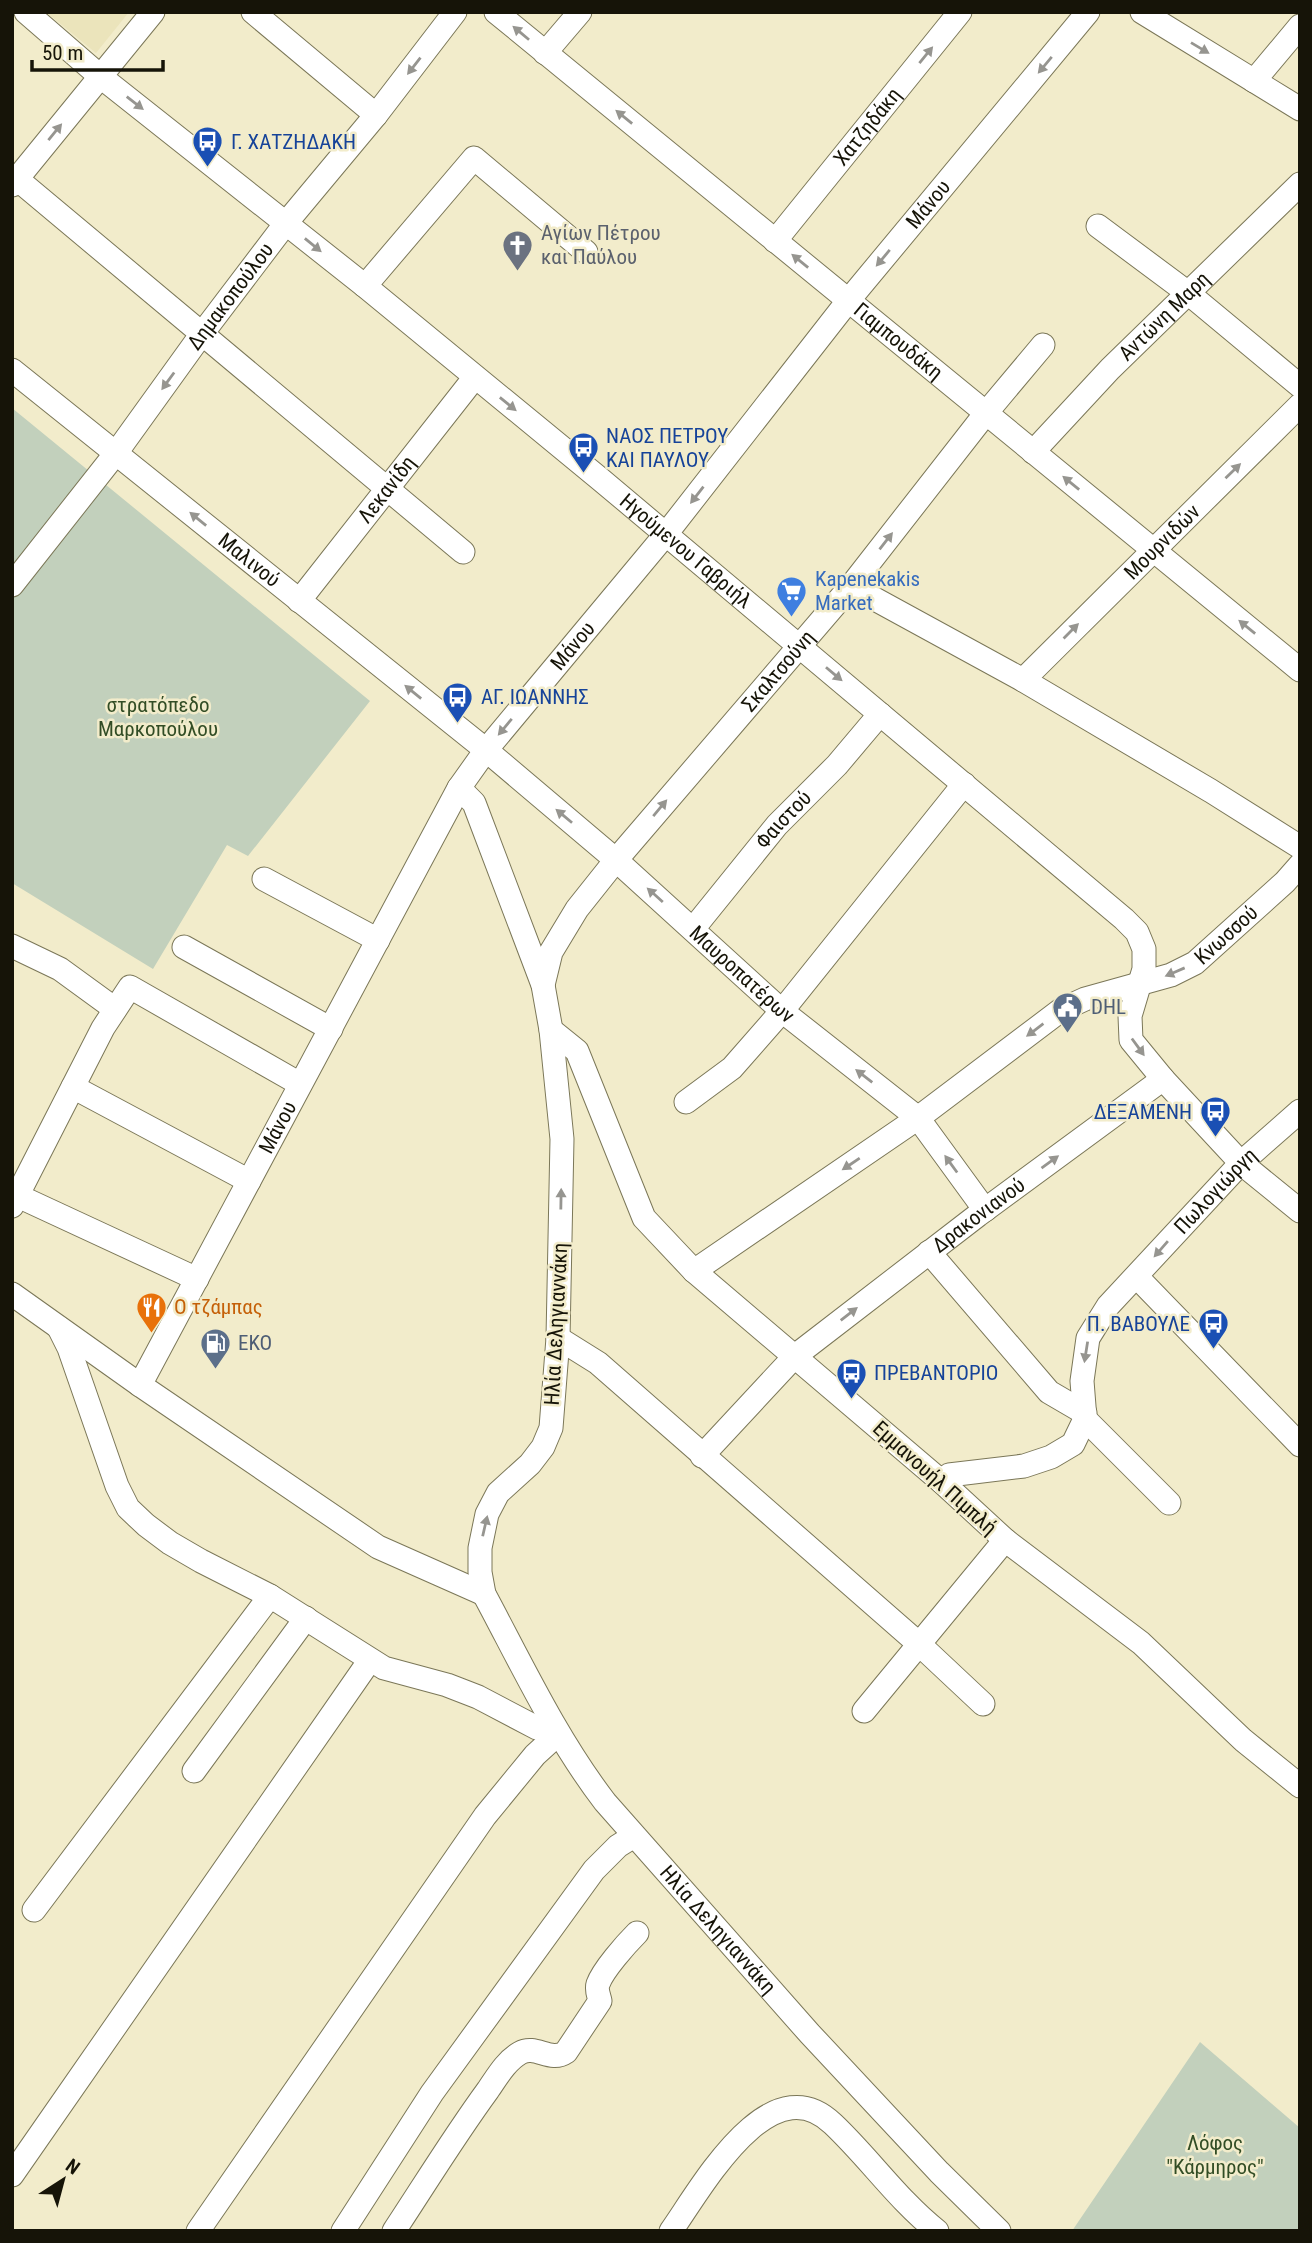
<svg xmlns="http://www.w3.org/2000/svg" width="1312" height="2243" font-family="'Roboto Condensed',sans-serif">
	<rect width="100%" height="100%" fill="#f2eccb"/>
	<path fill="#ebe4bb" d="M46 12H129L96 53Z"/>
	<path fill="#c2d0bc" d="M12 408 370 701 248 856 227 845 153 969 12 883Z
		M1200 2042 1300 2128V2231H1072Z"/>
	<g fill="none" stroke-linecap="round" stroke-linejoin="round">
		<defs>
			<g id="minor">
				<path id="s1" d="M26 12 101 77 365 286 600 479 1124 919 1137 932 1144 949V969L1130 1016 1131 1040 1163 1079 1241 1163 1300 1211"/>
				<path d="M253 12 376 115"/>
				<path id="s2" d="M496 12 1300 670"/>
				<path d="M1142 12 1300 109"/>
				<path d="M545 53 580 12"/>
				<path d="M1254 81 1300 26"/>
				<path d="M17 179 463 552"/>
				<path d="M12 185 153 12"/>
				<path d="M1098 226 1188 293 1300 386"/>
				<path id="s3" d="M775 241 960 12"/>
				<path d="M365 286 474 158 586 252"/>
				<path id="s4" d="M12 370 486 750 616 860 782 1011 918 1118 985 1210"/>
				<path id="s5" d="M1033 452 1110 369 1300 184"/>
				<path id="s6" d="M12 585 116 453 201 335 286 223 376 115 455 12"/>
				<path d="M851 586 1023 680 1211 791 1300 847"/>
				<path id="s7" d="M299 601 475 377"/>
				<path id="s8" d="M1023 680 1300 405"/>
				<path id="s9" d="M459 788 474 803 543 985 551 1030 562 1139 558 1338 551 1428 543 1447 530 1464 498 1493 487 1514 480 1548V1572L484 1594C522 1665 556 1738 605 1802L810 2034 939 2172 999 2231"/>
				<path d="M264 879 378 940"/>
				<path id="s10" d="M693 929 777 825 837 765 880 714"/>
				<path d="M12 946 60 969 115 1009"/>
				<path d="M184 947 331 1029"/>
				<path id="s11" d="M543 985 551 952 577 909 616 860 851 586 986 413 1043 345"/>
				<path d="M551 1030 577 1051 644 1218 694 1271 942 1482 1005 1540 1141 1643 1243 1740 1300 1786"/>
				<path d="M73 1087 249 1181"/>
				<path d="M686 1102 732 1068 782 1011 964 784"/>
				<path d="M18 1196 197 1279"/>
				<path d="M12 1206 103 1028 130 987 300 1084"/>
				<path d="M929 1252 1049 1392 1085 1413"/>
				<path id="s12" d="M694 1271 918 1118 1061 1010 1085 999 1171 975 1195 963 1285 882 1300 865"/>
				<path d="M1137 1277 1300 1445"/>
				<path d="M12 1294 140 1385 378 1547 484 1594"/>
				<path d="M59 1328 69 1348 117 1486 128 1508 146 1525 170 1543 201 1561 270 1596 384 1668 447 1685 478 1697 537 1728 558 1734"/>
				<path d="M558 1338 598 1363 919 1644 983 1704"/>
				<path id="s13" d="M140 1385 459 788 486 750 666 534 848 301 1088 12"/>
				<path d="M1085 1419 1169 1503"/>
				<path id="s14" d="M702 1456 795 1356 978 1215 1163 1079"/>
				<path id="s15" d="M942 1482 949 1475 1024 1466 1051 1457 1073 1444 1085 1419 1082 1381 1088 1338 1108 1306 1241 1163 1300 1111"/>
				<path d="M864 1711 1005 1540"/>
				<path d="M194 1771 306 1618"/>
				<path d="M34 1910 270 1596"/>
				<path d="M12 2175 370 1660"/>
				<path d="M198 2231 485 1816 535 1755 558 1734"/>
				<path d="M343 2231 432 2093 594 1870 618 1846 634 1836"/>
				<path d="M394 2231C425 2184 455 2135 488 2090 497 2077 506 2061 520 2053 536 2044 550 2063 566 2052L600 2001C599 1996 596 1990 598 1984 603 1970 626 1944 637 1933"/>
				<path d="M671 2231C702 2187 770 2063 833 2124 869 2158 898 2200 937 2231"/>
			</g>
		</defs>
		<use href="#minor" stroke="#7b7758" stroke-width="25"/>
		<use href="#minor" stroke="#fff" stroke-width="23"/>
	</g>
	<defs><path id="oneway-solid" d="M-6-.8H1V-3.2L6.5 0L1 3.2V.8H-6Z" transform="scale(1.75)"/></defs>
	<g fill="#969590">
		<use href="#oneway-solid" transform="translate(521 33) rotate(-140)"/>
		<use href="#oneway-solid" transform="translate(1200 48) rotate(31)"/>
		<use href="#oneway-solid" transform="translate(926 55) rotate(-51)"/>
		<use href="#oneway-solid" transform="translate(1045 65) rotate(130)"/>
		<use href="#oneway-solid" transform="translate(414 66) rotate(128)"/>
		<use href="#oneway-solid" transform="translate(135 103) rotate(38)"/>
		<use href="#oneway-solid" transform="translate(624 117) rotate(-141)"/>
		<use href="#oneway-solid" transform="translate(55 132) rotate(-51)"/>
		<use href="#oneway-solid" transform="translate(313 245) rotate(39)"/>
		<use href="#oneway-solid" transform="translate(883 258) rotate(130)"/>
		<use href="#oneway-solid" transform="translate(800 261) rotate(-141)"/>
		<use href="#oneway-solid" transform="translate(168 381) rotate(126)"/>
		<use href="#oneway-solid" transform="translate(508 404) rotate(39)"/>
		<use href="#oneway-solid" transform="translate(1233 471) rotate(-44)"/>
		<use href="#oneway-solid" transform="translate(1071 483) rotate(-141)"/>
		<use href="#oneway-solid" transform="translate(697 495) rotate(128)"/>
		<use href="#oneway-solid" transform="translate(198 519) rotate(-141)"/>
		<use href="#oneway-solid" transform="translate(886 541) rotate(-52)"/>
		<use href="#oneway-solid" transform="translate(1247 627) rotate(-141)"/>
		<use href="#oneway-solid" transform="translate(1071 631) rotate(-45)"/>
		<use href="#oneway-solid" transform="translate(834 674) rotate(40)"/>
		<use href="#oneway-solid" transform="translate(413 692) rotate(-141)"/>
		<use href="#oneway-solid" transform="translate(505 727) rotate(130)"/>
		<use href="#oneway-solid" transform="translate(660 808) rotate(-50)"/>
		<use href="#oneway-solid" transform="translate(564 816) rotate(-140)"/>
		<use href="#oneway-solid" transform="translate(655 895) rotate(-138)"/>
		<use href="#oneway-solid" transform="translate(1175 972) rotate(157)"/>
		<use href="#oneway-solid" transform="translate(1035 1030) rotate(143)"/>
		<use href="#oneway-solid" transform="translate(1138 1047) rotate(54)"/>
		<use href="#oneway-solid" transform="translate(864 1076) rotate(-142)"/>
		<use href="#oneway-solid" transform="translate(1050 1162) rotate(-36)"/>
		<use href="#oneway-solid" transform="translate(851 1164) rotate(146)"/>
		<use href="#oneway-solid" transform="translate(951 1164) rotate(-126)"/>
		<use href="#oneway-solid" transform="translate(561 1199) rotate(-89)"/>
		<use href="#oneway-solid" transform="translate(1161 1249) rotate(131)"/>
		<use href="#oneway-solid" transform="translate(849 1314) rotate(-38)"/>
		<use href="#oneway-solid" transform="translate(1086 1352) rotate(99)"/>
		<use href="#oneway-solid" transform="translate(485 1526) rotate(-77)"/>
	</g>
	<defs>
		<symbol id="bus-pin" viewBox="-11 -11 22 30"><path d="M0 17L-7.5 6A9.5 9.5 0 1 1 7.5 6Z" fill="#1a4fb4" stroke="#f2eccb"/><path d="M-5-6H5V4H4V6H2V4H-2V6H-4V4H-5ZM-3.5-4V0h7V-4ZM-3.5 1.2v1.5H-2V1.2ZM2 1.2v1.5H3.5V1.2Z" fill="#fff"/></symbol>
		<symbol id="church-pin" viewBox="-11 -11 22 30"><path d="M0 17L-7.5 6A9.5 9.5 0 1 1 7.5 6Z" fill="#6b7280" stroke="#f2eccb"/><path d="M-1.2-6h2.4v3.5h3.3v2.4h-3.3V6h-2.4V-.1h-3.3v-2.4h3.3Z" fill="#fff"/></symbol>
		<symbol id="supermarket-pin" viewBox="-11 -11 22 30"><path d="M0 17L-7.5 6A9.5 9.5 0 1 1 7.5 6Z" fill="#3f7fe0" stroke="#f2eccb"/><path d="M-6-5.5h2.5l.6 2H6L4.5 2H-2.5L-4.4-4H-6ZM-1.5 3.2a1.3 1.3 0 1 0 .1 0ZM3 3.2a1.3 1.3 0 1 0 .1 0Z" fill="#fff"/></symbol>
		<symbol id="civic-pin" viewBox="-11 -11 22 30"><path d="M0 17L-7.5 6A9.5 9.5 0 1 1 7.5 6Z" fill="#5c6f8a" stroke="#f2eccb"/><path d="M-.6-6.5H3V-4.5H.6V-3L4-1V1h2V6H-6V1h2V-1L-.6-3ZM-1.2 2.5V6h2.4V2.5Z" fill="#fff"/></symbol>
		<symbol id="restaurant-pin" viewBox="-11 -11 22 30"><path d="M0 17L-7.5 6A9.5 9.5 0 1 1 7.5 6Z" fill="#e8710a" stroke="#f2eccb"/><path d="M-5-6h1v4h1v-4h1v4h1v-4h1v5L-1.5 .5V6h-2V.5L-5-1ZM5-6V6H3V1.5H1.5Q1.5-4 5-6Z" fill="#fff"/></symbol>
		<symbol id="fuel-pin" viewBox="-11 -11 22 30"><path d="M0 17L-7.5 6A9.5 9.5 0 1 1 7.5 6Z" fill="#5c6f8a" stroke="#f2eccb"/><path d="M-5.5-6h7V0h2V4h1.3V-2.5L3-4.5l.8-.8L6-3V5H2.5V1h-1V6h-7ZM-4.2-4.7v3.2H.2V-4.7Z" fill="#fff"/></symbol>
	</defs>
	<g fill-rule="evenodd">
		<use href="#bus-pin" x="190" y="124" width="35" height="47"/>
		<use href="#church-pin" x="500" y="228" width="35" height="47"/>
		<use href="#bus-pin" x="566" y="430" width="35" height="47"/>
		<use href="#supermarket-pin" x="774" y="574" width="35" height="47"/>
		<use href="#bus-pin" x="440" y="680" width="35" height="47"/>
		<use href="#civic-pin" x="1050" y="990" width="35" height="47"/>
		<use href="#bus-pin" x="1198" y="1094" width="35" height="47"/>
		<use href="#restaurant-pin" x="134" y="1290" width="35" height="47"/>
		<use href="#bus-pin" x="1196" y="1306" width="35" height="47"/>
		<use href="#fuel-pin" x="198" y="1326" width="35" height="47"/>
		<use href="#bus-pin" x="834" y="1356" width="35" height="47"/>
	</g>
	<g text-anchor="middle" stroke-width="5" stroke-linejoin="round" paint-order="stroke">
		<g font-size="21" fill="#161408" stroke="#f2eccb">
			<text dy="7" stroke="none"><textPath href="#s3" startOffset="147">Χατζηδάκη</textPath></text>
			<text dy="7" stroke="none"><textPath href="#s13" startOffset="1426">Μάνου</textPath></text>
			<text dy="7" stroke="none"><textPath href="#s6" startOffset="362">Δημακοπούλου</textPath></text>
			<text dy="7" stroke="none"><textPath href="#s5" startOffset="189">Αντώνη Μαρη</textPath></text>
			<text dy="7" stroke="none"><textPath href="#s2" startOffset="520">Γιαμπουδάκη</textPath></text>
			<text dy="7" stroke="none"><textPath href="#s7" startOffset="142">Λεκανίδη</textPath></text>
			<text dy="7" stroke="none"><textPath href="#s8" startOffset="196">Μουρνιδών</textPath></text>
			<text dy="7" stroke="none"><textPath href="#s1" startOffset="852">Ηγούμενου Γαβριήλ</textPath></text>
			<text dy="7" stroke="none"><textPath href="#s4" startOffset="304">Μαλινού</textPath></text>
			<text dy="7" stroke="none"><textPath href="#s13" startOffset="859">Μάνου</textPath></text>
			<text dy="7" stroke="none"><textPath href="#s11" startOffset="396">Σκαλτσούνη</textPath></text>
			<text dy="7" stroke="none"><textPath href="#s10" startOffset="142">Φαιστού</textPath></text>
			<text dy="7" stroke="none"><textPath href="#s12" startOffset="635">Κνωσσού</textPath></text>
			<text dy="7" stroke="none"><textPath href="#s4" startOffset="948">Μαυροπατέρων</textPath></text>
			<text dy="7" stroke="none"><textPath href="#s13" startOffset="292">Μάνου</textPath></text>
			<text dy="7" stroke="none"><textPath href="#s15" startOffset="444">Πωλογιώργη</textPath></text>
			<text dy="7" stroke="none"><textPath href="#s14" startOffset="368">Δρακονιανού</textPath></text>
			<text transform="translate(556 1324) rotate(-87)" y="7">Ηλία ∆εληγιαννάκη</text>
			<text transform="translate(935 1478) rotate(42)" y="7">Εµµανουήλ Πιµπλή</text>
			<text dy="7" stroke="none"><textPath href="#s9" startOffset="1262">Ηλία Δεληγιαννάκη</textPath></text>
		</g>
		<g font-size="21" fill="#164399" stroke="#f2eccb" text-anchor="start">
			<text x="231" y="149">Γ. ΧΑΤΖΗΔΑΚΗ</text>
			<text x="606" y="443">ΝΑΟΣ ΠΕΤΡΟΥ<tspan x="606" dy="24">ΚΑΙ ΠΑΥΛΟΥ</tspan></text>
			<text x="481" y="704">ΑΓ. ΙΩΑΝΝΗΣ</text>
			<text x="1192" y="1119" text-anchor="end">ΔΕΞΑΜΕΝΗ</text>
			<text x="1190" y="1331" text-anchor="end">Π. ΒΑΒΟΥΛΕ</text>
			<text x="874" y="1380">ΠΡΕΒΑΝΤΟΡΙΟ</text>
		</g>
		<g font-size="21" fill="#5b616d" stroke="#f2eccb" text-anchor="start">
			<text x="541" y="240">Αγίων Πέτρου<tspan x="541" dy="24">και Παύλου</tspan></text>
		</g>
		<g font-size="21" fill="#366cbe" stroke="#f2eccb" text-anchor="start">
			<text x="815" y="586">Kapenekakis<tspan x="815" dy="24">Market</tspan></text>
		</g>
		<g font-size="21" fill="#324d25" stroke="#f2eccb">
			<text x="158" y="712">στρατόπεδο<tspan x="158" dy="24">Μαρκοπούλου</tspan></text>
			<text x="1215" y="2150">Λόφος<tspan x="1215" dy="24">"Κάρμηρος"</tspan></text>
		</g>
		<g font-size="21" fill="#4e5e75" stroke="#f2eccb" text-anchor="start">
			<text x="1091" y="1014">DHL</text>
			<text x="238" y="1350">EKO</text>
		</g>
		<g font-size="21" fill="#c56008" stroke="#f2eccb" text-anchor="start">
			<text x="174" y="1314">Ο τζάμπας</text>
		</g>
	</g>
	<rect width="1312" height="2243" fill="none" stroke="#161408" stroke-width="28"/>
	<g transform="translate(63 2180) rotate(36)" stroke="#f2eccb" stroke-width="5" paint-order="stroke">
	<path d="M0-5L12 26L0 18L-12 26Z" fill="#161408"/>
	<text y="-10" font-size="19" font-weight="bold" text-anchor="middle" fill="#161408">N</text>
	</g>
	<path d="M32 60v10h131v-10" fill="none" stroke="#161408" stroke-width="3.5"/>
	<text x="42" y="60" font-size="21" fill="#161408" stroke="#f2eccb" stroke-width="5" paint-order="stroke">50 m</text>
</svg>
